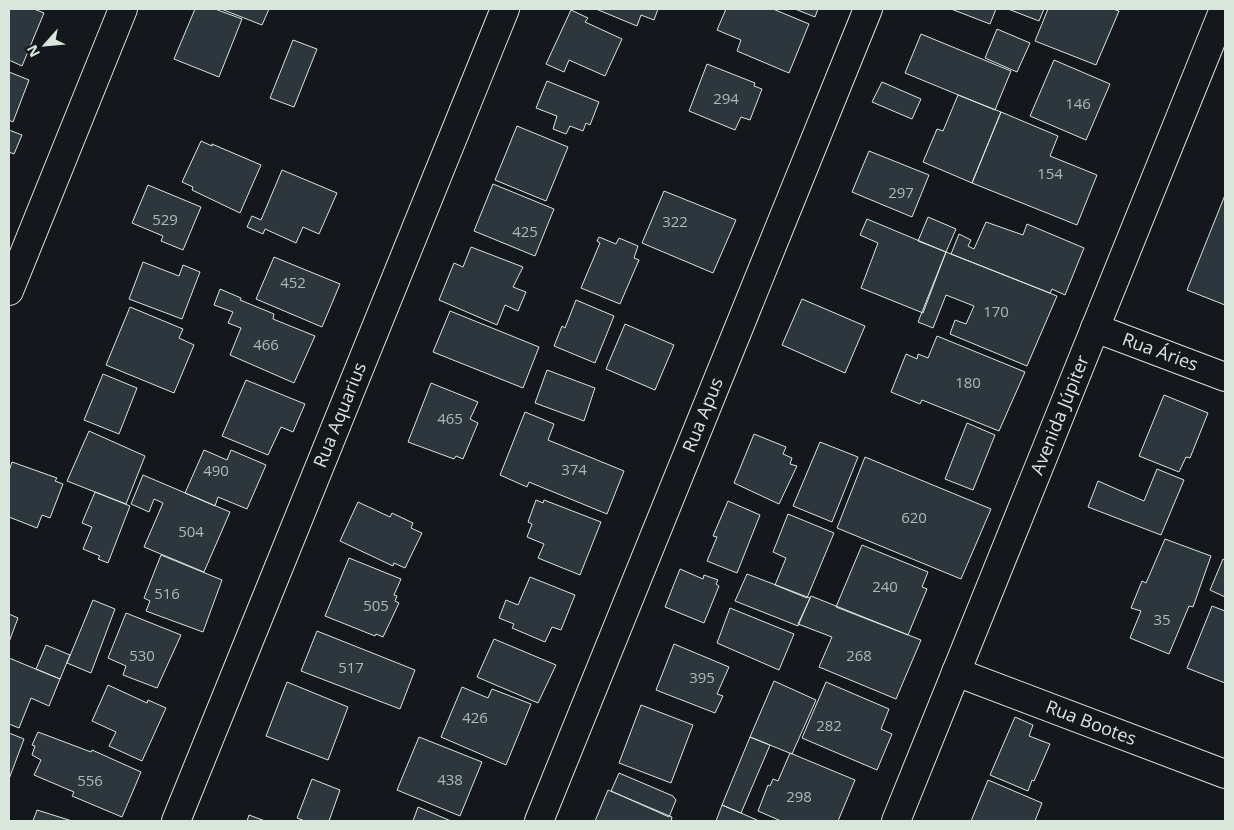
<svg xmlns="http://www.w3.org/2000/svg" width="1234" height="830" font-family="'Open Sans',sans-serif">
	<rect width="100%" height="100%" fill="#14181c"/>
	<path fill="#2c363c" stroke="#d8e6dc" d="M9 9H34L44 13 22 66 9 60Z
		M195 9H215L242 19 219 77 174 59Z
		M221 9H269L262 25Z
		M596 9H658L654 20 641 15 637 26Z
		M726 9H773L809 24 789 73 737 51 741 40 717 30Z
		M795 9H818L815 17Z
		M951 9H996L990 24Z
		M1008 9H1044L1039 21Z
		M1048 9H1113L1119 11 1096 65 1035 41Z
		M571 10 588 18 585 22 622 39 605 76 569 60 564 72 546 64Z
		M997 29 1030 43 1017 72 985 58Z
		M921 34 1011 71 995 110 905 73Z
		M293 40 317 49 294 107 270 98Z
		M1054 60 1110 84 1086 140 1030 116Z
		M707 64 755 83 754 86 762 89 750 120 741 117 735 130 689 111Z
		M9 72 29 80 13 122 9 120Z
		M547 81 599 102 590 125 586 123 583 131 570 126 566 134 553 129 557 116 536 108Z
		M882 82 921 99 912 119 872 102Z
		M958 95 1001 112 972 183 923 162 937 129 943 131Z
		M1001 112 1058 136 1050 156 1097 175 1077 225 972 183Z
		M517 126 568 147 546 201 495 180Z
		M9 130 22 135 14 154 9 152Z
		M201 141 212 146V144L261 165 240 213 192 190 193 187 182 182Z
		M869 151 929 175 912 217 852 192Z
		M282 170 337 193 319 234 303 227 296 243 265 229 263 234 247 227 252 216 261 220Z
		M493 184 554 209 535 256 474 231Z
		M148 185 201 207 183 250 161 241 163 236 132 223Z
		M664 191 736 220 713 273 642 243Z
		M1225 195V305L1187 290Z
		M928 217 956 229 946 252 918 241Z
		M867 219 946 252 923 313 861 288 878 243 860 235Z
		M986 222 1023 235 1027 224 1084 248 1065 295 1052 289 1050 293 951 254 959 234 971 240 968 246 974 249Z
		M599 237 616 244 619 238 638 246 634 258 639 260 620 304 581 288 600 243 597 241Z
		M471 247 523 267 513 287 526 292 518 311 505 305 497 325 439 300 454 263 463 267Z
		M946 252 1057 296 1027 366 950 334 955 320 966 324 974 306 946 295 933 328 918 322Z
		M274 257 340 284 322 327 256 299Z
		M143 262 179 276 183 265 200 272 182 319 129 299Z
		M220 289 241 298 240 300 274 314 273 319 315 336 294 383 230 355 241 328 228 323 233 312 214 305Z
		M802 299 865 326 845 373 782 345Z
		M576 300 614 316 595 363 554 346 562 326 565 328Z
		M130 307 183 329 179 338 194 345 174 393 106 365Z
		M450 311 539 347 523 388 433 352Z
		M625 324 674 345 655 390 606 369Z
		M937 336 1025 372 999 431 922 400 920 404 891 392 906 354 917 359 918 354 928 358Z
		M547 370 595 388 584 421 535 403Z
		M103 374 137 388 119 434 84 420Z
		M246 380 305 404 293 432 281 427 268 455 222 436Z
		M431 383 478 402 470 419 478 423 463 459 456 456 454 459 408 442Z
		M1164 395 1208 413 1190 458 1186 457 1179 472 1139 456Z
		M525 412 554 424 548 440 624 471 607 514 529 482 527 487 500 475Z
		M967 423 995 435 973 490 945 479Z
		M89 431 145 456 126 504 67 481Z
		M754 434 786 447 783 454 792 458 790 464 797 466 779 504 734 483Z
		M820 442 858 457 832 522 793 506Z
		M204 450 227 460 231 450 266 465 247 509 218 497 215 506 185 493Z
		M865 457 991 509 961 579 837 528Z
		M12 462 57 478 55 481 63 484 50 518 42 515 37 528 9 517V471Z
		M1157 469 1184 480 1161 535 1088 507 1098 481 1144 501Z
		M143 475 230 512 204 572 144 547 163 503 154 499 149 512 131 504Z
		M95 492 130 506 108 563 98 559 100 556 83 549 92 527 82 523Z
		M536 500 543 503 544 500 601 522 580 575 538 558 544 544 527 537 532 524 528 522Z
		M728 501 760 515 737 573 707 561 717 537 713 536Z
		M358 502 390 517 392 513 413 523 411 528 422 533 405 568 394 563 393 566 340 541Z
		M788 514 834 533 807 598 775 585 786 558 773 552Z
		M1165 539 1211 556 1193 607 1189 606 1169 654 1130 638 1141 611 1131 608 1142 581 1146 583Z
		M862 545 928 572 922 587 927 589 908 635 836 607Z
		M161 555 222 580 203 632 146 611 150 601 144 598Z
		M349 558 401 579 394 595 397 596 395 601 399 603 383 637 376 634 375 636 325 616Z
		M1223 559 1225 560V597L1210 590Z
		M680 569 703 579 704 575 718 580 716 584 719 586 704 623 665 607Z
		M747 574 810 598 798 626 735 601Z
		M530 577 575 595 561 630 552 627 545 642 512 628 514 624 499 618 506 600 518 605Z
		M811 596 921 640 896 699 819 667 832 637 798 624Z
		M93 600 115 609 91 673 67 663Z
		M1212 606 1225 611V683L1187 668Z
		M730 608 794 634 779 670 717 643Z
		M126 613 181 635 157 688 123 675 126 666 108 658Z
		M9 614 18 618 9 642Z
		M317 631 415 670 400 709 301 671Z
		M494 639 556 665 538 703 477 677Z
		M674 644 729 667 717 694 723 696 715 713 656 690Z
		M46 645 70 655 60 679 36 669Z
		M9 658 60 679 49 706 31 698 19 728 9 724Z
		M774 681 816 700 792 754 750 737Z
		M287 682 348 707 328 760 266 736Z
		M826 682 889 709 881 729 892 734 877 770 802 738Z
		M108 685 147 703 148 700 166 708 142 761 109 746 116 732 92 721Z
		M462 687 488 698 492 689 531 704 506 765 441 737Z
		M641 705 693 725 671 783 619 763Z
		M1015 717 1033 725 1029 736 1050 744 1034 781 1032 780 1028 791 990 775Z
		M38 732 91 752 92 750 141 772 122 817 72 796 74 792 34 775 41 760 32 755 35 746 32 745Z
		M9 733 24 739 9 779Z
		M419 737 482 762 460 816 397 790Z
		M750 737 770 745 741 813 722 805Z
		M790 753 855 780 838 821H781L758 811 768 785 770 786 773 779 778 781Z
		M619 773 673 796 676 800 669 817 611 791Z
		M312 779 340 790 329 821H305L297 818Z
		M988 780 1042 803 1035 821H971Z
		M608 790 672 817 671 821H595Z
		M722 805 757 820V821H716Z
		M418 807 451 821H413Z
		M37 810 72 821H33Z
		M249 815 265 821H247Z"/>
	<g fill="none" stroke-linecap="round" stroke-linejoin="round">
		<defs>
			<path id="street" d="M9 291 123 9
				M1095 328 1225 377
				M956 672 1225 774
				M176 821 505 9
				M539 821 868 9"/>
			<path id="secondary" d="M896 821 1224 9"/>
		</defs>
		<use href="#street" stroke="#d8e6dc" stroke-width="30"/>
		<use href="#secondary" stroke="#d8e6dc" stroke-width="30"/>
		<use href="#street" stroke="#14181c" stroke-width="28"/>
		<use href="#secondary" stroke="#14181c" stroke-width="28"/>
	</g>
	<g text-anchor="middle" stroke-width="4" stroke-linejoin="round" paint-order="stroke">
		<g font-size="15" fill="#adbab4">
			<text x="726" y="104">294</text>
			<text x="1078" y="109">146</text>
			<text x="1050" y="179">154</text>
			<text x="901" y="198">297</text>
			<text x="165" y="225">529</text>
			<text x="675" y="227">322</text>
			<text x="525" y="237">425</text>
			<text x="293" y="288">452</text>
			<text x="996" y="317">170</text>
			<text x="266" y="350">466</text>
			<text x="968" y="388">180</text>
			<text x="450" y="424">465</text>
			<text x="574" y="475">374</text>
			<text x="216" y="476">490</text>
			<text x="914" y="523">620</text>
			<text x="191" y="537">504</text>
			<text x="885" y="592">240</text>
			<text x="167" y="599">516</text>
			<text x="376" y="611">505</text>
			<text x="1162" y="625">35</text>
			<text x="142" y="661">530</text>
			<text x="859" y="661">268</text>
			<text x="351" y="673">517</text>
			<text x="702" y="683">395</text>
			<text x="475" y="723">426</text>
			<text x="829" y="731">282</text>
			<text x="450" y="785">438</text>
			<text x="90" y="786">556</text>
			<text x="799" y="802">298</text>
		</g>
		<g font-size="18" fill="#d8e6dc" stroke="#14181c">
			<text transform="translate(1160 352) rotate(20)" y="6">Rua Áries</text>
			<text transform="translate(340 415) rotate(-68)" y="6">Rua Aquarius</text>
			<text transform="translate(703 415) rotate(-68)" y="6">Rua Apus</text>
			<text transform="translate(1060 415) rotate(-68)" y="6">Avenida Júpiter</text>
			<text transform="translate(1091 723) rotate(21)" y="6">Rua Bootes</text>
		</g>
	</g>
	<rect width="1234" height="830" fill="none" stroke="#d8e6dc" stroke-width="20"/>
	<g transform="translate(45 45) rotate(243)" stroke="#14181c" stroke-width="4" paint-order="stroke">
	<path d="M0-4L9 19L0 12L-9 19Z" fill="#d8e6dc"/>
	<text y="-8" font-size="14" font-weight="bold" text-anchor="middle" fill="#d8e6dc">N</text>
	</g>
</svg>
